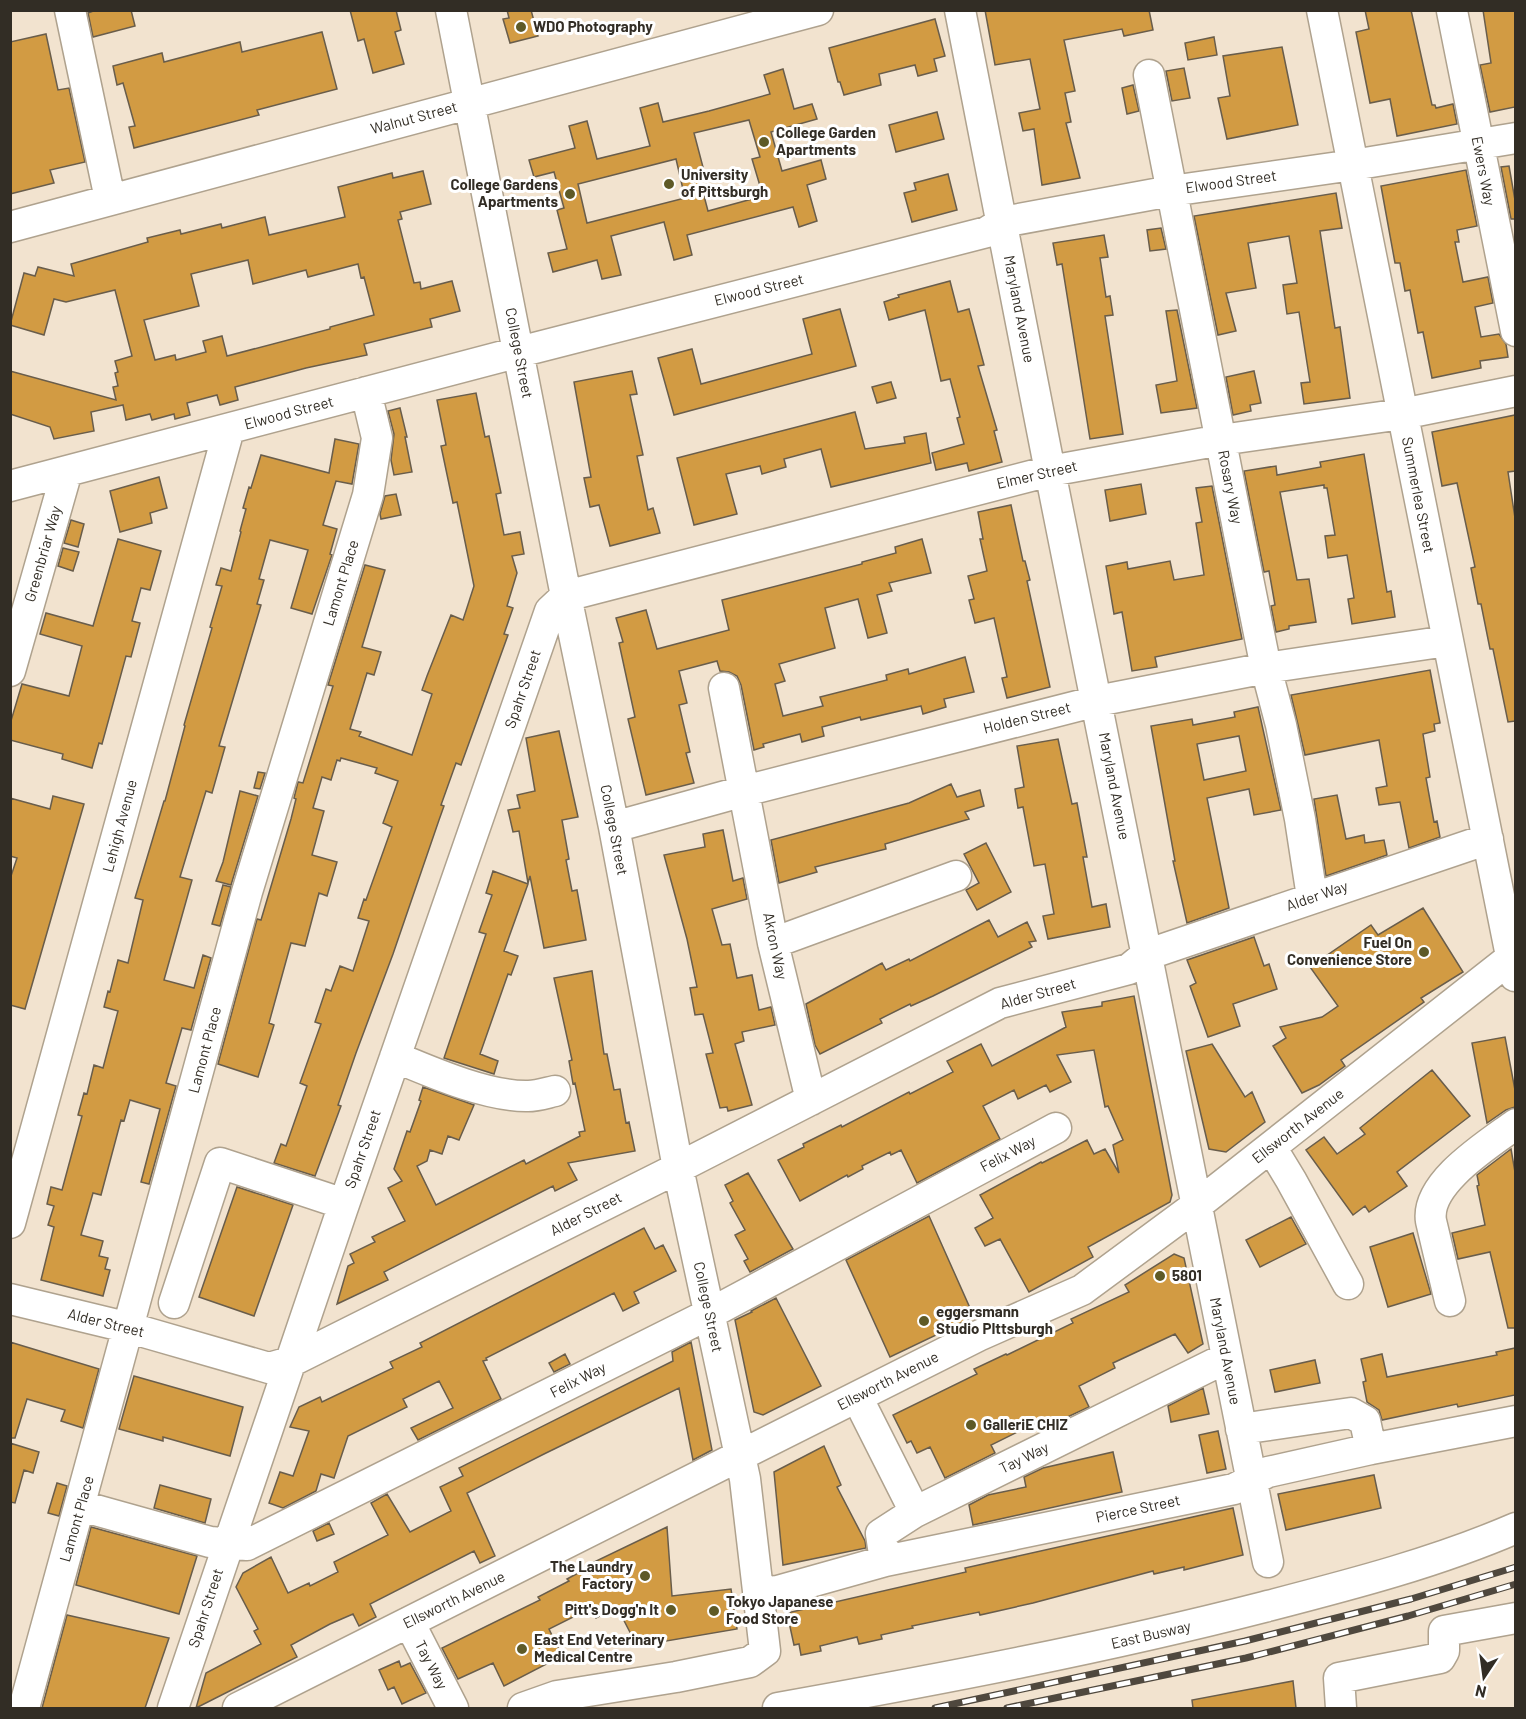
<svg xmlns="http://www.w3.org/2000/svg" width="1526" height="1719" font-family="Barlow,sans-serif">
	<rect width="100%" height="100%" fill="#f2e3cf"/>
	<path fill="#d29b43" stroke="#695d4b" stroke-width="1.5" fill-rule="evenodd" d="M96 10H131L135 26 93 37 88 13Z
		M350 10H396L401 30 395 32 404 64 373 73 364 39 358 41Z
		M507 10H531L538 36 510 43 503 19 509 18Z
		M985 10H1149L1153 30 1124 36 1122 29 1064 40 1075 91 1065 93 1071 122 1066 123 1080 178 1042 185 1034 129 1023 131 1019 113 1040 109 1030 59 995 65Z
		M1365 10H1411L1432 105H1435L1436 108 1453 104 1457 124 1397 136 1390 99 1370 103 1356 32 1369 29Z
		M1483 10H1515V107L1490 112 1480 65 1491 63Z
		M935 19 945 56 934 59 937 71 918 76 915 65 879 74 881 85 844 95 840 82H838L829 48Z
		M322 32 337 89 257 110 259 115 134 148 129 127 135 126 123 83 117 85 113 66 162 53 164 62 240 42 242 52Z
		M46 34 58 90 69 88 85 162 50 170 54 183 10 194V42Z
		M1214 37 1217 55 1188 60 1185 43Z
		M1282 47 1298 125 1227 139 1218 98 1230 96 1223 56Z
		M1184 68 1190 98 1172 101 1166 71Z
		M783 69 794 109 812 104 817 119 771 132 782 171 821 160 826 179 807 185 817 221 799 227 793 207 687 235 692 255 674 260 664 222 611 236 621 275 602 279 597 260 553 272 548 253 567 249 557 210 564 208 554 172 534 177 529 160 575 148 569 126 587 121 597 159 650 146 640 108 658 103 663 122 709 111 770 94 764 75ZM749 120 760 157 752 159 763 196 708 211 698 173 704 171 694 133ZM676 159 685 198 587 223 578 184Z
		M1133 85 1139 111 1127 114 1122 88Z
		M937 112 944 139 896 152 889 125Z
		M1509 166 1515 200V219H1511L1501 167Z
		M1466 170 1477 226 1457 230 1459 242H1455L1463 282 1488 277 1493 303 1475 307 1481 337 1499 334 1506 344 1508 357 1480 361 1481 368 1432 378 1423 332 1418 333 1410 290 1405 291 1400 263H1395L1381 186Z
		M423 171 431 204 400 212 402 219 398 220 414 283 420 282 421 289 452 281 460 311 430 319 432 327 364 344 367 355 306 368 235 387 238 400 220 405 217 395 187 403 190 415 175 419 174 414 152 420 150 414 126 420 123 405 91 412 94 431 54 439 50 427 10 414V371L116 400 113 387 118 386 115 373 118 372 115 361 132 356 115 290 66 302 54 299 44 335 10 325 24 273 35 276 38 267 74 276 71 264 148 242 147 238 180 230 181 234 221 224 222 228 265 217 269 235 345 217 338 187 392 173 393 178ZM248 260 253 284 306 270 308 277 358 264 361 278 364 277 374 315 330 327V329L227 356 222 336 203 341 206 352 176 360 175 355 155 360 144 320 199 306 191 274Z
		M948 174 957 210 912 222 904 193 916 190 914 183Z
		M1336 193 1342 228 1320 231 1335 328 1340 327 1350 398 1304 404 1301 383 1310 382 1299 312 1287 314 1283 285 1297 283 1289 236 1248 243 1256 288 1226 293 1236 331 1218 335 1194 216Z
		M1161 228 1166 249 1150 251 1147 230Z
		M1104 235 1108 257 1100 258 1106 297 1110 296 1113 315 1105 316 1123 434 1090 439 1062 264 1057 265 1053 243Z
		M950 281 958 312 969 309 984 365 978 366 997 430 994 431 1002 462 969 471 967 463 936 470 932 453 964 444 957 418 960 417 950 379 941 381 925 310 889 320 884 302 899 297 898 295Z
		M840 309 856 366 674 415 658 358 692 349 701 384 812 354 803 319Z
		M1177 310 1197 408 1161 413 1156 385 1177 381 1166 311Z
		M632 371 637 394 630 395 643 455 637 456 648 510 653 508 660 533 610 546 599 505 590 507 584 478 591 477 574 382Z
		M1254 371 1261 403 1250 405 1251 411 1233 415 1226 377Z
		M891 382 896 398 877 403 872 387Z
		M476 393 485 437 489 436 501 493 496 494 504 535 520 532 524 554 512 556 517 573 507 606 513 608 504 634 508 635 461 765 456 763 441 805 444 806 439 820 393 954 356 1053 338 1105 341 1106 315 1176 274 1163 281 1144 286 1146 307 1086 300 1083 321 1024 315 1022 326 989 331 991 340 966 353 971 369 921 358 918 364 899 366 900 392 827 383 823 398 781 375 773 377 768 341 758 340 761 337 760 331 780 322 777 313 808 324 811 312 855 337 862 327 896 319 893 305 946 291 943 269 1023 274 1025 258 1077 218 1064 257 919 261 920 291 819 296 799 294 798 298 782 303 783 333 686 328 685 365 565 385 570 362 647 381 652 374 675 367 673 350 729 361 732 359 736 412 755 432 694 422 690 427 676 451 615 463 620 474 586 457 502 453 503 441 446 446 445 437 400Z
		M400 408 407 437H405L412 472 394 475 391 460 394 434 388 411Z
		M855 412 865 449 905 443 904 437 926 433 931 463 831 487 821 449 784 459 786 467 762 474 760 466 726 474 737 514 694 525 677 458Z
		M1515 415V471L1508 472 1515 518V721L1508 722 1493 649H1490L1481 604H1478L1471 568 1475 567 1457 483 1442 486 1432 432Z
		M335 439 359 444 352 484 336 481 323 525 337 529 330 554 332 555 312 614 291 608 308 550 270 540 259 579 264 580 257 604 261 605 219 746 225 747 212 793 206 791 180 877 192 880 164 980 194 988 203 955 211 958 191 1030 182 1028 166 1083 176 1086 149 1184 141 1182 160 1109 130 1100 124 1121 121 1120 101 1195 93 1193 81 1235 103 1241 99 1256 108 1258 105 1269 110 1270 103 1296 41 1280 54 1227 48 1225 54 1206 47 1204 51 1187 62 1190 82 1116 78 1115 84 1093 87 1094 94 1065 103 1068 118 1011 104 1007 108 991 110 992 118 960 128 963 143 900 135 898 164 801H165L185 726 184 725 212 628 210 627 222 586 216 585 221 568 231 571 241 532 240 531 246 509 243 508 249 487 251 488 261 455 329 473Z
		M1364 454 1387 592 1391 591 1395 617 1352 624 1348 599 1354 598 1347 555 1328 558 1325 536 1335 535 1327 488H1324V485L1280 492 1297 580 1309 579 1316 622 1289 626V629L1276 632 1271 606 1275 605 1269 571 1264 572 1244 471 1276 466 1277 475 1321 467 1320 462Z
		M159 477 167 508 150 513 152 523 120 532 110 491Z
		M1141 484 1146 514 1110 521 1105 490Z
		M1212 486 1242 639 1155 657 1157 667 1132 671 1122 612 1114 614 1106 566 1127 562 1128 569 1170 561 1174 580 1204 575 1196 523 1202 522 1196 488Z
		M396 494 401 515 381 519 380 514 385 496Z
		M1011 505 1023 561H1025L1030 580 1027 581 1050 687 1007 698 1002 678 1007 677 994 618 975 623 969 600 974 599 968 576 987 571 980 539H983L978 512Z
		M71 520 84 524 78 547 64 543Z
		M118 539 161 551 150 590 141 588 132 621 140 623 131 657 126 656 102 744 99 743 92 768 62 759 63 754 10 740V724L22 684 69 696 82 646 40 634 46 613 93 626Z
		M922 539 931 573 889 583 892 591 877 595 887 633 868 638 858 599 825 608 835 648 779 664 785 681 775 684 783 716 823 706 820 697 887 680 886 675 908 669 909 674 965 657 974 692 944 699 946 707 923 714 921 706 861 720 860 717 822 727 824 736 802 742 800 734 763 744 764 747 754 750 741 685 737 676 729 672 720 671 717 661 679 671 687 703 679 705 690 752 686 753 694 783 646 795 628 719 635 717 619 643 623 642 616 618 646 610 657 649 729 630 722 600 862 564V562L896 553 895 547Z
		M63 548 79 552 73 571 58 566Z
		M1430 670 1440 723 1434 724 1435 731 1423 734 1430 777 1426 778 1434 822 1437 821 1440 837 1409 848 1400 802 1379 805 1376 788 1387 786 1379 740 1305 755 1291 695Z
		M1258 707 1281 810 1254 815 1249 789 1207 798 1229 908 1187 923 1173 861H1175L1151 726 1192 719 1193 725 1235 717 1234 712ZM1239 736 1246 771 1204 780 1197 744Z
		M559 731 578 817 562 820 569 859 566 860 572 891 577 890 586 940 544 948 530 876 528 883 519 831 513 832 508 810 520 808 517 795 535 791 526 738Z
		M1058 739 1072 804 1077 803 1087 857H1083L1092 907 1106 904 1110 927 1048 939 1043 916 1054 914 1045 864 1034 866 1023 807 1018 808 1015 789 1024 787 1017 746Z
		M258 772 265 773 260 789 254 788Z
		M951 784 957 797 980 790 984 806 965 812 969 819 885 844 886 849 815 867 817 872 779 883 771 840 909 803Z
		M240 791 258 796 231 885 216 881 223 862Z
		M1337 795 1346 839 1364 835 1365 843 1384 840 1387 855 1326 876 1314 799Z
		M53 796 84 804 25 1009 10 1005V879L17 858 10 856V798L50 809Z
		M723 830 733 881 743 878 747 899 712 909 722 945 730 944 737 978 752 975 759 1010 771 1007 775 1025 742 1032 744 1041 735 1044 752 1105 728 1111 727 1107 720 1108 706 1054 713 1053 703 1014 695 1015 690 988 697 987 687 939 664 855 705 847 703 834Z
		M986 843 1011 892 977 910 966 890 979 883 964 854Z
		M493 871 528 884 504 951 518 956 511 975 508 974 480 1054 498 1061 494 1074 444 1058 486 934 479 932 492 895 486 893Z
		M223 885 231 887 220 926 212 924Z
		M1423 908 1463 972 1421 998 1424 1002 1341 1060 1345 1066 1319 1085 1302 1093 1273 1046 1286 1038 1280 1027 1322 1017 1338 1006 1310 967 1371 925 1378 935Z
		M989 920 998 937 1027 922 1036 941 1029 942 1032 947 933 996 911 1006 910 1004 880 1019 882 1023 820 1054 815 1045 806 1004 882 963 886 970 909 959 910 961Z
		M1254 937 1264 966 1269 964 1277 989 1233 1004 1240 1026 1208 1037 1190 986 1196 983 1187 960Z
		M592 971 604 1054H607L614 1090 620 1089 626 1123 629 1122 635 1151 568 1163 577 1180 555 1191 553 1186 384 1272 388 1280 337 1304 348 1266 354 1263 350 1254 375 1242 372 1237 405 1221 388 1188 402 1181 394 1169 407 1131 410 1132 421 1101 419 1100 423 1087 474 1105 459 1140 448 1136 442 1154 430 1150 427 1161 417 1166 436 1205 524 1160 526 1164 580 1136 579 1132 585 1131 575 1083 573 1084 569 1061 572 1060 554 978Z
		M1134 996 1172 1195 1170 1202 1088 1247 1093 1257 1029 1292 1000 1239 985 1246 975 1228 993 1218 980 1195 1041 1162 1042 1163 1087 1140 1094 1154 1105 1149 1119 1173 1113 1145 1123 1140 1108 1106 1105 1107 1094 1050 1057 1055 1071 1082 1050 1092 1046 1085 1018 1099 1014 1090 983 1106 1000 1139 917 1183 901 1150 891 1155 890 1152 862 1166 863 1169 848 1177 847 1175 800 1201 778 1160 804 1147 803 1144 841 1125 842 1127 909 1092 910 1094 953 1072 947 1061 981 1044 992 1066 1066 1027 1062 1012 1102 1006V1002Z
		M1505 1037 1515 1090V1107L1506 1110 1487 1123 1472 1043Z
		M1212 1044 1245 1097 1252 1092 1265 1122 1226 1152 1209 1149 1186 1051Z
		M1432 1070 1470 1116 1397 1172 1407 1186 1369 1212 1365 1206 1353 1215 1306 1150 1324 1137 1337 1154 1365 1134 1360 1128Z
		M1511 1149 1515 1172V1328H1508L1490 1252 1458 1259 1452 1233 1485 1225 1477 1186 1479 1185 1477 1175Z
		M748 1173 793 1249 750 1272 744 1261 748 1259 735 1235 745 1230 730 1203 733 1201 725 1185Z
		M237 1187 293 1205 254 1316 199 1297Z
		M929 1216 974 1317 890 1357 846 1260Z
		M1291 1217 1306 1244 1260 1267 1246 1240Z
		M644 1228 655 1249 663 1245 676 1271 634 1292 639 1303 623 1311 614 1293 486 1358 487 1360 483 1361 501 1399 418 1440 411 1428 453 1408 439 1381 403 1399 407 1407 348 1436 334 1478 321 1474 316 1491 283 1508 269 1503 280 1472 293 1476 309 1431 290 1427 299 1407 320 1397 322 1402 393 1368 390 1362 422 1347 420 1343Z
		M1413 1233 1431 1294 1388 1307 1370 1247Z
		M1174 1254 1184 1258 1203 1344 1188 1353 1175 1334 1113 1363 1115 1368 1079 1386 1089 1407 1046 1427 1042 1420 991 1445 995 1453 945 1478 930 1447 917 1453 911 1441 907 1443 893 1415 977 1374 974 1369 1006 1354 1007 1355 1073 1323 1071 1319 1129 1292 1125 1285Z
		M776 1298 821 1386 763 1415 754 1412 735 1320 752 1312 751 1311Z
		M10 1342 99 1369 83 1428 61 1421 65 1410 27 1399 15 1438H10Z
		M691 1342 712 1450 693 1460 679 1388 544 1454 467 1493 495 1556 480 1563 474 1551 370 1604 376 1617 359 1626 353 1614 330 1624 291 1645 297 1657 196 1708 206 1673 261 1644 254 1631 258 1629 236 1587 243 1573 271 1557 288 1593 309 1583 310 1586 338 1572 334 1562 388 1535 371 1503 387 1494 410 1532 451 1511 440 1487 463 1476 459 1468 673 1361 672 1352Z
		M1515 1348V1395L1458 1407 1457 1404 1382 1420 1379 1410 1367 1402 1363 1382 1366 1381 1361 1359 1382 1354 1387 1377 1497 1355 1496 1352Z
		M565 1354 570 1364 554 1372 549 1363Z
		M1315 1360 1320 1383 1275 1392 1270 1370Z
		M134 1376 243 1407 230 1456 163 1437V1441L119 1429Z
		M1203 1388 1209 1414 1171 1422 1168 1406Z
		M1218 1431 1226 1469 1207 1473 1199 1435Z
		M10 1443 39 1452 33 1473 24 1470 15 1503 10 1502Z
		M824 1446 841 1485 837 1487 865 1541 866 1548 783 1565 774 1472Z
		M1113 1452 1122 1492 973 1525 969 1505 988 1495 1026 1487 1024 1477 1043 1468Z
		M1374 1475 1381 1508 1286 1530 1278 1494Z
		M57 1483 67 1486 59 1516 48 1513Z
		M160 1485 211 1499 205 1523 154 1508Z
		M1233 1508 1243 1555 1184 1570V1567L1154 1574 1153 1571 1033 1603 980 1615 979 1612 912 1626 913 1628 881 1635 882 1639 859 1644 857 1637 820 1646 821 1651 801 1655 799 1644 794 1645 787 1613 966 1572 965 1568Z
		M329 1523 334 1534 317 1541 313 1531Z
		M91 1527 197 1556 179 1614 76 1585Z
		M667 1527 672 1596 731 1589 737 1629 637 1646 617 1607 596 1618 591 1608 549 1629 562 1656 504 1686 493 1663 458 1679 442 1648 540 1600 538 1597 569 1581 567 1579 595 1564 594 1562Z
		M67 1615 169 1638 145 1708H42Z
		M399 1661 401 1667 410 1663 426 1693 402 1704 394 1687 388 1690 379 1670Z
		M1293 1681 1296 1708H1193L1192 1700Z"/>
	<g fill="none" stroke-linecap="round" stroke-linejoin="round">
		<defs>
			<path id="minor" d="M70 10 110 199
				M451 10 566 596 614 827 678 1168 745 1479 765 1651 750 1662 676 1677 557 1696 523 1708
				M960 10 1050 471 1268 1562
				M1322 10 1515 976
				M1452 11 1516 331
				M1149 75 1244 559 1266 668 1281 725 1300 819 1312 897
				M10 227 818 10
				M10 486 519 352 987 232 1003 222 1171 191 1353 165 1516 138
				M10 671 67 471
				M724 688 773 943 811 1100
				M614 827 744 791 1097 701 1266 668 1447 641
				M773 943 956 876
				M395 1057C431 1072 488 1097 528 1096 537 1096 546 1093 555 1091
				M1271 1147 1291 1180 1348 1284
				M10 1223 229 429
				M10 1299 130 1328 269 1368 290 1362 664 1175 1000 1003 1129 969 1146 955 1488 839
				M1450 1301 1431 1221C1425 1183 1489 1144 1516 1124
				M174 1303 220 1163 344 1204
				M857 1397 915 1512
				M1241 1429 1351 1413 1365 1421 1371 1449
				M81 1506 210 1542 247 1545 709 1314 1056 1128
				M885 1561 881 1534 915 1512 1226 1358
				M758 1593 778 1591 885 1561 1234 1489 1268 1472 1371 1449 1516 1421
				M409 1622 453 1708
				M24 1708 247 892 368 495 377 438 366 392
				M173 1708 342 1210 550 611 566 596 1050 471 1221 440 1402 414 1516 391
				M238 1708 978 1336 1082 1290 1197 1205 1516 954
				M778 1708C941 1679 1104 1648 1264 1607 1349 1585 1435 1563 1516 1528
				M1341 1708 1339 1678 1440 1658 1444 1651V1631L1516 1618"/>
		</defs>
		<use href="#minor" stroke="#afa28e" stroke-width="33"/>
		<use href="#minor" stroke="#fff" stroke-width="30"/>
		<defs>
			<path id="rail" d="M935 1708 1245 1641 1411 1599 1516 1567
				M1007 1708 1246 1658 1408 1616 1516 1584"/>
		</defs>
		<use href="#rail" stroke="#4f483e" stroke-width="7"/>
		<use href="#rail" stroke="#fff" stroke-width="4.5" stroke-dasharray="14" stroke-linecap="butt"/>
	</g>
	<g fill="#5e5a27" stroke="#fff" stroke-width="2">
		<circle cx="521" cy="27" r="6"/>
		<circle cx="764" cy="142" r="6"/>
		<circle cx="669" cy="184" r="6"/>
		<circle cx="570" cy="194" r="6"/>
		<circle cx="1424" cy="952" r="6"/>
		<circle cx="1160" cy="1276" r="6"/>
		<circle cx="924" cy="1321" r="6"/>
		<circle cx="971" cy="1425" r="6"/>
		<circle cx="645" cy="1576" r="6"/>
		<circle cx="671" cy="1610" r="6"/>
		<circle cx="714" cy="1611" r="6"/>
		<circle cx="522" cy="1649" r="6"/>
	</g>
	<g text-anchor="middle" stroke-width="6" stroke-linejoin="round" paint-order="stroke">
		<g font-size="15" font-weight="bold" fill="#322d25" stroke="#fff" text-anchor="start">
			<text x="533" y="32">WDO Photography</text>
			<text x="776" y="138">College Garden<tspan x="776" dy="17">Apartments</tspan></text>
			<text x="681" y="180">University<tspan x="681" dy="17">of Pittsburgh</tspan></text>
			<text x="558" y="190" text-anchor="end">College Gardens<tspan x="558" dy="17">Apartments</tspan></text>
			<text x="1412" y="948" text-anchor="end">Fuel On<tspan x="1412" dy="17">Convenience Store</tspan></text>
			<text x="1172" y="1281">5801</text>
			<text x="936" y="1317">eggersmann<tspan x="936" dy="17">Studio PIttsburgh</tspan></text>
			<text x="983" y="1430">GalleriE CHIZ</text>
			<text x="633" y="1572" text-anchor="end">The Laundry<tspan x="633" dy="17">Factory</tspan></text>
			<text x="726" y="1607">Tokyo Japanese<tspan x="726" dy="17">Food Store</tspan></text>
			<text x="659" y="1615" text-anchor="end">Pitt's Dogg'n It</text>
			<text x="534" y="1645">East End Veterinary<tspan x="534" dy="17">Medical Centre</tspan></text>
		</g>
		<g font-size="15" fill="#322d25" stroke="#fff">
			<text transform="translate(414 118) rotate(-15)" y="5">Walnut Street</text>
			<text transform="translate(1483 171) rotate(79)" y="5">Ewers Way</text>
			<text transform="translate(1231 182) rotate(-8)" y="5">Elwood Street</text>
			<text transform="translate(759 290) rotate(-14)" y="5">Elwood Street</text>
			<text transform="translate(1019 309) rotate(79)" y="5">Maryland Avenue</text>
			<text transform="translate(519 353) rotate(79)" y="5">College Street</text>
			<text transform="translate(289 413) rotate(-15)" y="5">Elwood Street</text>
			<text transform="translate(1037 475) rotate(-13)" y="5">Elmer Street</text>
			<text transform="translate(1230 487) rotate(79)" y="5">Rosary Way</text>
			<text transform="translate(1418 495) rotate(79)" y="5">Summerlea Street</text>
			<text transform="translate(43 554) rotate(-74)" y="5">Greenbriar Way</text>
			<text transform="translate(341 583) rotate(-73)" y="5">Lamont Place</text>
			<text transform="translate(523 689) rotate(-71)" y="5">Spahr Street</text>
			<text transform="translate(1027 718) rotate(-14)" y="5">Holden Street</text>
			<text transform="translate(1114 786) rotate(79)" y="5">Maryland Avenue</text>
			<text transform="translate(120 826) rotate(-75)" y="5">Lehigh Avenue</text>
			<text transform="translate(614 830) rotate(79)" y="5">College Street</text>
			<text transform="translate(1317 896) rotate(-19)" y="5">Alder Way</text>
			<text transform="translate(775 946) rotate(78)" y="5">Akron Way</text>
			<text transform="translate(1038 994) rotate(-16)" y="5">Alder Street</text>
			<text transform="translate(205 1050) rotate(-75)" y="5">Lamont Place</text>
			<text transform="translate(1298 1126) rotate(-38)" y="5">Ellsworth Avenue</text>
			<text transform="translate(363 1149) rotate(-71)" y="5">Spahr Street</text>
			<text transform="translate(1008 1154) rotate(-28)" y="5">Felix Way</text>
			<text transform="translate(586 1214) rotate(-27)" y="5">Alder Street</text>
			<text transform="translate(708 1307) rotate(78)" y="5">College Street</text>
			<text transform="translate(106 1323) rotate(14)" y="5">Alder Street</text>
			<text transform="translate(1225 1351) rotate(79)" y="5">Maryland Avenue</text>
			<text transform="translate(578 1380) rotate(-27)" y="5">Felix Way</text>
			<text transform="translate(888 1381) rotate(-27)" y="5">Ellsworth Avenue</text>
			<text transform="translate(1024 1458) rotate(-26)" y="5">Tay Way</text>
			<text transform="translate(1138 1509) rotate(-12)" y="5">Pierce Street</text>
			<text transform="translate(77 1519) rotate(-74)" y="5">Lamont Place</text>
			<text transform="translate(454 1600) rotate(-26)" y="5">Ellsworth Avenue</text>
			<text transform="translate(206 1608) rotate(-72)" y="5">Spahr Street</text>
			<text transform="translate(1151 1635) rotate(-13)" y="5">East Busway</text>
			<text transform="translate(431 1665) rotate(63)" y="5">Tay Way</text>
		</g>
	</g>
	<rect width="1526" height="1719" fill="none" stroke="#322d25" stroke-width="24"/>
	<g transform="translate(1484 1677) rotate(193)" stroke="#ffffff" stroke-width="4.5" paint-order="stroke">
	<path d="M0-4.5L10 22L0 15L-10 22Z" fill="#322d25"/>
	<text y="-9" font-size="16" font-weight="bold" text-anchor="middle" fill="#322d25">N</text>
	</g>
</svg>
